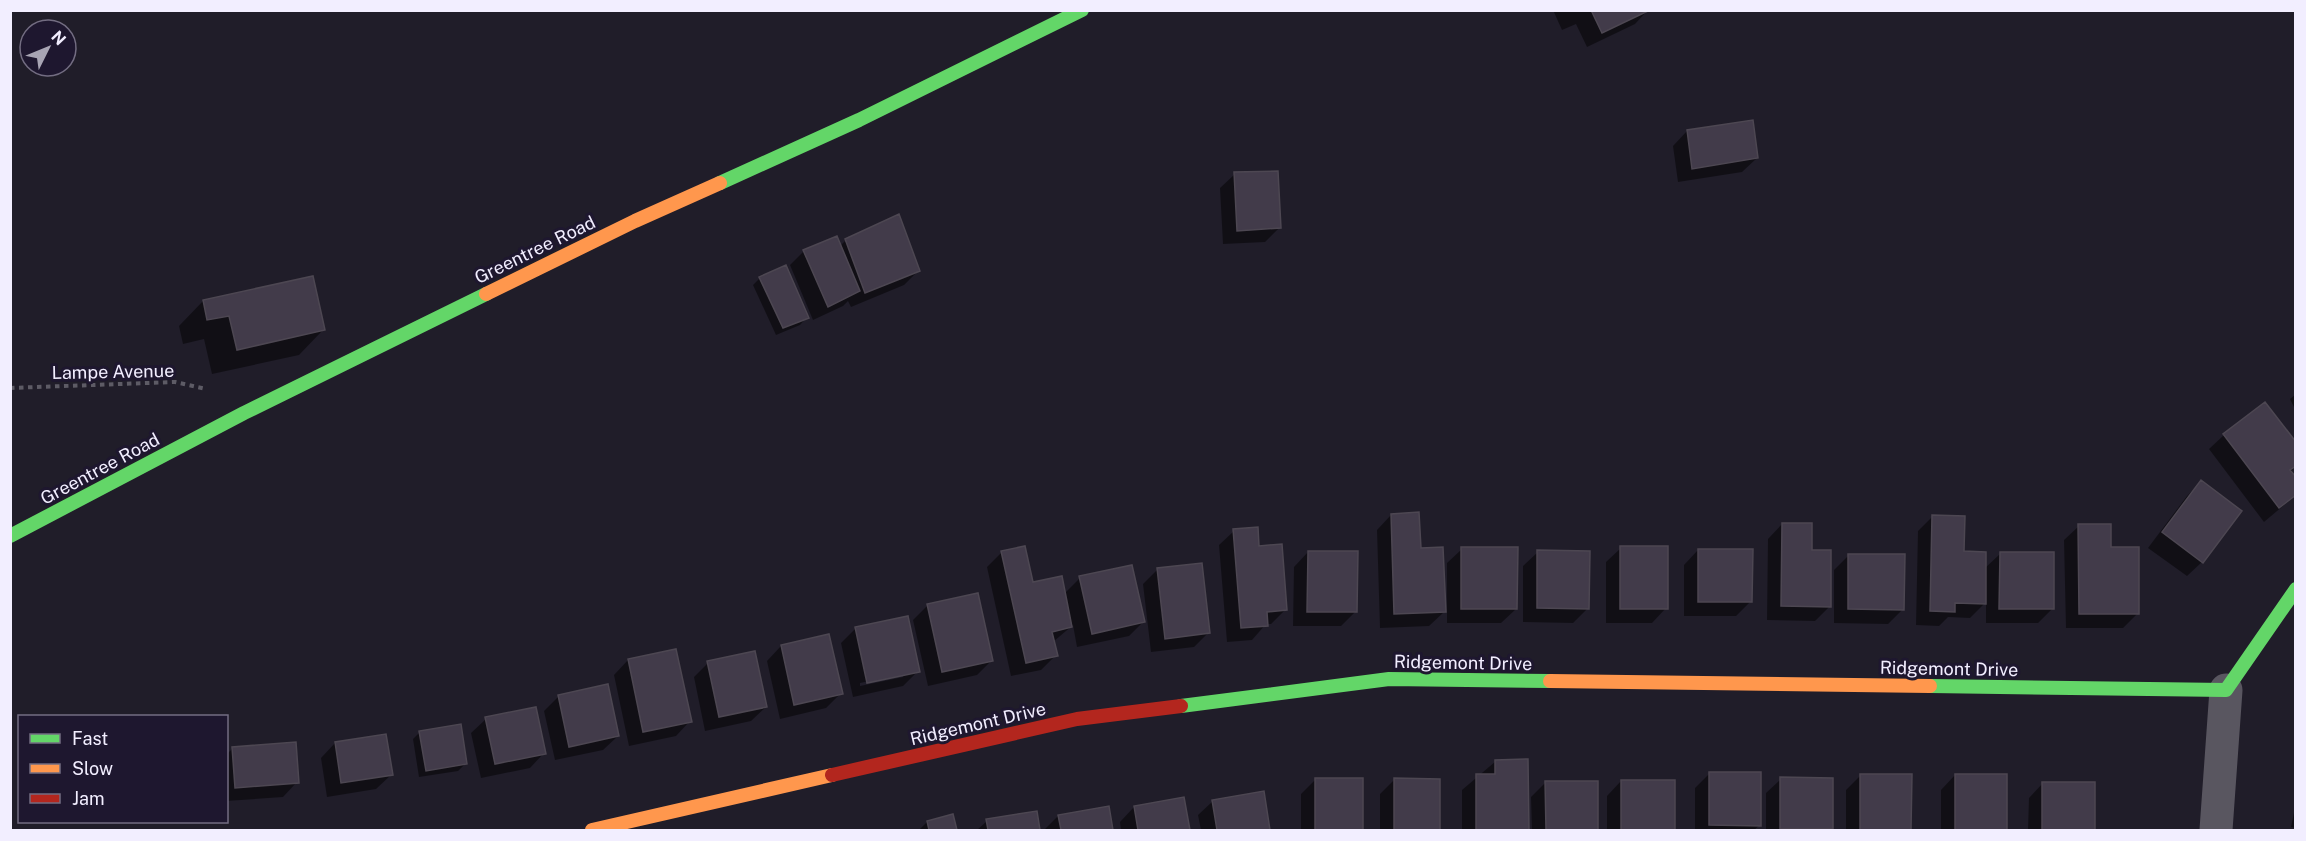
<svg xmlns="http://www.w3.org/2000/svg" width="2306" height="841" font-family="'Public Sans',sans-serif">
	<rect width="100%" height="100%" fill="#201d29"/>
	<path fill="#0007" fill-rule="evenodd" d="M1553 10H1648L1635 24 1587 47 1576 24 1562 30Z
		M1687 131 1757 158 1742 172 1678 182 1673 146Z
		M1235 174 1279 228 1265 242 1223 244 1220 188Z
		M846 240 918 271 904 285 851 307 848 301 843 306 813 320 790 265 804 251 840 246Z
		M760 278 807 317 800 325 776 335 753 285Z
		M203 301 323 330 299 355 212 374 204 339 183 344 179 326Z
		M2296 394V411L2290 399Z
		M2224 435 2296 445V466L2290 472 2296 480V495L2264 522 2209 449Z
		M2201 482 2240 511 2202 562 2187 576 2148 548 2187 496Z
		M1391 515 1419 549 1444 612 1429 626 1380 628 1377 530Z
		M1933 516 1963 553 1984 569 2000 554 2053 608 2038 623H1986V602L1970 618 1948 617 1939 626 1916 625 1918 531Z
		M1782 524 1811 552 1830 606 1815 621 1767 620 1768 539Z
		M2079 526 2109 549 2138 613 2123 628H2066L2064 540Z
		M1234 531 1258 547 1286 609 1271 624H1266L1252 640 1227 642 1219 545Z
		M1621 548 1666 608 1652 623H1606V562Z
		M1462 549 1516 609 1501 623H1447V563Z
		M1698 550 1751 601 1736 616H1684V565Z
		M1002 552 1032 584 1064 594 1080 578 1143 622 1129 636 1077 647 1073 625 1053 642 1056 655 1041 670 1011 676 987 567Z
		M1308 552 1356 611 1341 626H1293L1294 567Z
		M1538 552 1588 608 1573 623 1523 622V566Z
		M1849 555 1903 609 1888 624 1834 623V570Z
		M1158 569 1208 633 1194 647 1151 652 1143 584Z
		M928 605 992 660 977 675 928 686 913 620Z
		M856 628 918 671 903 686 853 697 841 643ZM903 674V677L860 686V683Z
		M781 646 841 693 826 708 780 719 767 661Z
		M628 660 690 721 676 736 629 746 614 675Z
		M708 663 766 707 751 721 705 731 694 677Z
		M559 696 618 736 603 750 555 760 544 711Z
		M486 719 544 753 530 768 481 778 471 733Z
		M420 732 465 764 458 771 419 777 413 739Z
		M335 743 391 775 376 789 327 797 321 758Z
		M233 748 297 782 283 797 226 801V755Z
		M1496 761H1526L1527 830H1462V790Z
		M1710 773 1760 825 1754 830H1695V788Z
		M1861 775H1910V830H1846V790Z
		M1955 775 2005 776V830H1941V790Z
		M1316 779 1362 780 1361 830H1301V794Z
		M1781 779 1831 828 1829 830H1766V793Z
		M1394 780H1439V830H1380V794Z
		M1621 781 1673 782V830H1607V796Z
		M1546 782 1597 783 1596 830H1532L1531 797Z
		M2043 783H2094L2093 830H2028L2029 798Z
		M1262 792 1269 830H1201L1198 815 1213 801Z
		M1183 799 1188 830H1121L1120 822 1134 807Z
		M2296 803V828L2291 827Z
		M1108 808 1112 830H1044L1058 816Z
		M1036 812 1039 830H977L987 821Z
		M952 816 955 830H919L927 822Z"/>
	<path fill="#423b4a" stroke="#4d4752" stroke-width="1.5" d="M1591 10H1650L1602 33Z
		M1753 120 1758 158 1692 169 1687 130Z
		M1278 171 1281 228 1237 231 1234 172Z
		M899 214 920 271 865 293 845 239Z
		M837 236 860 291 828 307 803 250Z
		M786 265 809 318 783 328 759 277Z
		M313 276 325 330 237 350 229 316 207 320 203 300Z
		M2265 402 2296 442V466L2290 470 2296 477V495L2279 508 2223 434Z
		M2201 480 2242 511 2203 563 2162 532Z
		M1419 512 1421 548 1443 547 1446 612 1394 614 1391 514Z
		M1932 515 1965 516 1964 551 1986 552V604L1955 603V612L1930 611Z
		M1782 523H1812V550H1831V607L1781 606Z
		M2078 524H2111V547H2139V614H2079Z
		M1258 527 1259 546 1282 544 1287 610 1267 612 1268 626 1241 628 1233 529Z
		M1025 546 1033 582 1062 576 1072 627 1052 632 1058 656 1026 663 1001 551Z
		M1620 546H1668V609H1620Z
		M1461 547H1518L1517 609H1461Z
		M1698 549H1753L1752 602H1698Z
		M1537 550 1590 551 1589 609 1537 608Z
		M1308 551H1358L1357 612H1307Z
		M2000 552H2054V609H1999Z
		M1848 554H1905L1904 610 1848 609Z
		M1202 563 1210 633 1165 639 1157 568Z
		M1132 565 1145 622 1092 634 1079 576Z
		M978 593 993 661 942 672 927 604Z
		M908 616 920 672 867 683 855 627Z
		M829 634 843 694 794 705 781 645Z
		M676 649 692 722 643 732 628 659Z
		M755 651 767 707 719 717 707 661Z
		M608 684 619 736 569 747 558 695Z
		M536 707 546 754 495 764 485 717Z
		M461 724 467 764 426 771 419 731Z
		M386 734 393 775 341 783 335 742Z
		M296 742 299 783 235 788 232 747Z
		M1528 759 1529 830H1476V774H1495V760Z
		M1709 772H1761V826L1709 825Z
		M1860 774H1912L1911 830H1860Z
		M1955 774H2007V830H1955Z
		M1780 777 1833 778V829H1780Z
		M1315 778H1363V830H1315Z
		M1394 778 1440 779V830H1394Z
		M1621 780H1675V830H1621Z
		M1545 781H1598V830H1546Z
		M2042 782H2095V830H2042Z
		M1264 791 1270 830H1217L1212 800Z
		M1184 797 1190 830H1138L1134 806Z
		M1109 806 1113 830H1061L1058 815Z
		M1037 811 1040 830H988L986 819Z
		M953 814 957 830H929L927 821Z"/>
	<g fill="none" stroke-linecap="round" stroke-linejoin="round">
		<path stroke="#5d5b65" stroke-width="4" stroke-dasharray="4.5 4.5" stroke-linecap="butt" d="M10 388 175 382 206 389"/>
		<path stroke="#595660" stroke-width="33" d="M2216 830 2226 690"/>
		<path stroke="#63d668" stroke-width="14" d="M720 183 859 120 1082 10
			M10 536 244 413 486 294
			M1930 686 2226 690 2296 589
			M1181 706 1389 679 1550 681"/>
		<path stroke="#ff974d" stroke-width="14" d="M486 294 635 221 720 183
			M1550 681 1930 686
			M592 830 832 775"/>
		<path stroke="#b3261e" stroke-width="14" d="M832 775 1077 719 1181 706"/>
	</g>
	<g text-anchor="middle" stroke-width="6" stroke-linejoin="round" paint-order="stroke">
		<g font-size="18" fill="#f2eeff" stroke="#1e172f">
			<text transform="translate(535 250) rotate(-26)" y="6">Greentree Road</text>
			<text transform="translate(113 372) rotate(-1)" y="6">Lampe Avenue</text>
			<text transform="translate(100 469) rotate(-28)" y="6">Greentree Road</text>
			<text transform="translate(1463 663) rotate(1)" y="6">Ridgemont Drive</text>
			<text transform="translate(1949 669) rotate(1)" y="6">Ridgemont Drive</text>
			<text transform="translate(978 724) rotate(-13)" y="6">Ridgemont Drive</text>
		</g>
	</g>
	<rect width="2306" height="841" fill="none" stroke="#f2eeff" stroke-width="24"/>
	<rect x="18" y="715" width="210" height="108" fill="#1e172f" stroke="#736d82" stroke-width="1.5"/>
	<rect x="30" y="734" width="30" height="9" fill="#63d668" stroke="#736d82" stroke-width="1.5"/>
	<text x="72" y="745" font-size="18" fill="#f2eeff">Fast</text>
	<rect x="30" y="764" width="30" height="9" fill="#ff974d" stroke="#736d82" stroke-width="1.5"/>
	<text x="72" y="775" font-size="18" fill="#f2eeff">Slow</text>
	<rect x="30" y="794" width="30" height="9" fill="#b3261e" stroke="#736d82" stroke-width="1.5"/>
	<text x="72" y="805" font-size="18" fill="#f2eeff">Jam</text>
	<g transform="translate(48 48) rotate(47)"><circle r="28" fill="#1e172f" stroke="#736d82" stroke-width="1.5"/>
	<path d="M0-4.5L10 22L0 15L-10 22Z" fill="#a8a5b4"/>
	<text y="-9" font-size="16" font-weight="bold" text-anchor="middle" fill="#f2eeff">N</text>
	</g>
</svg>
